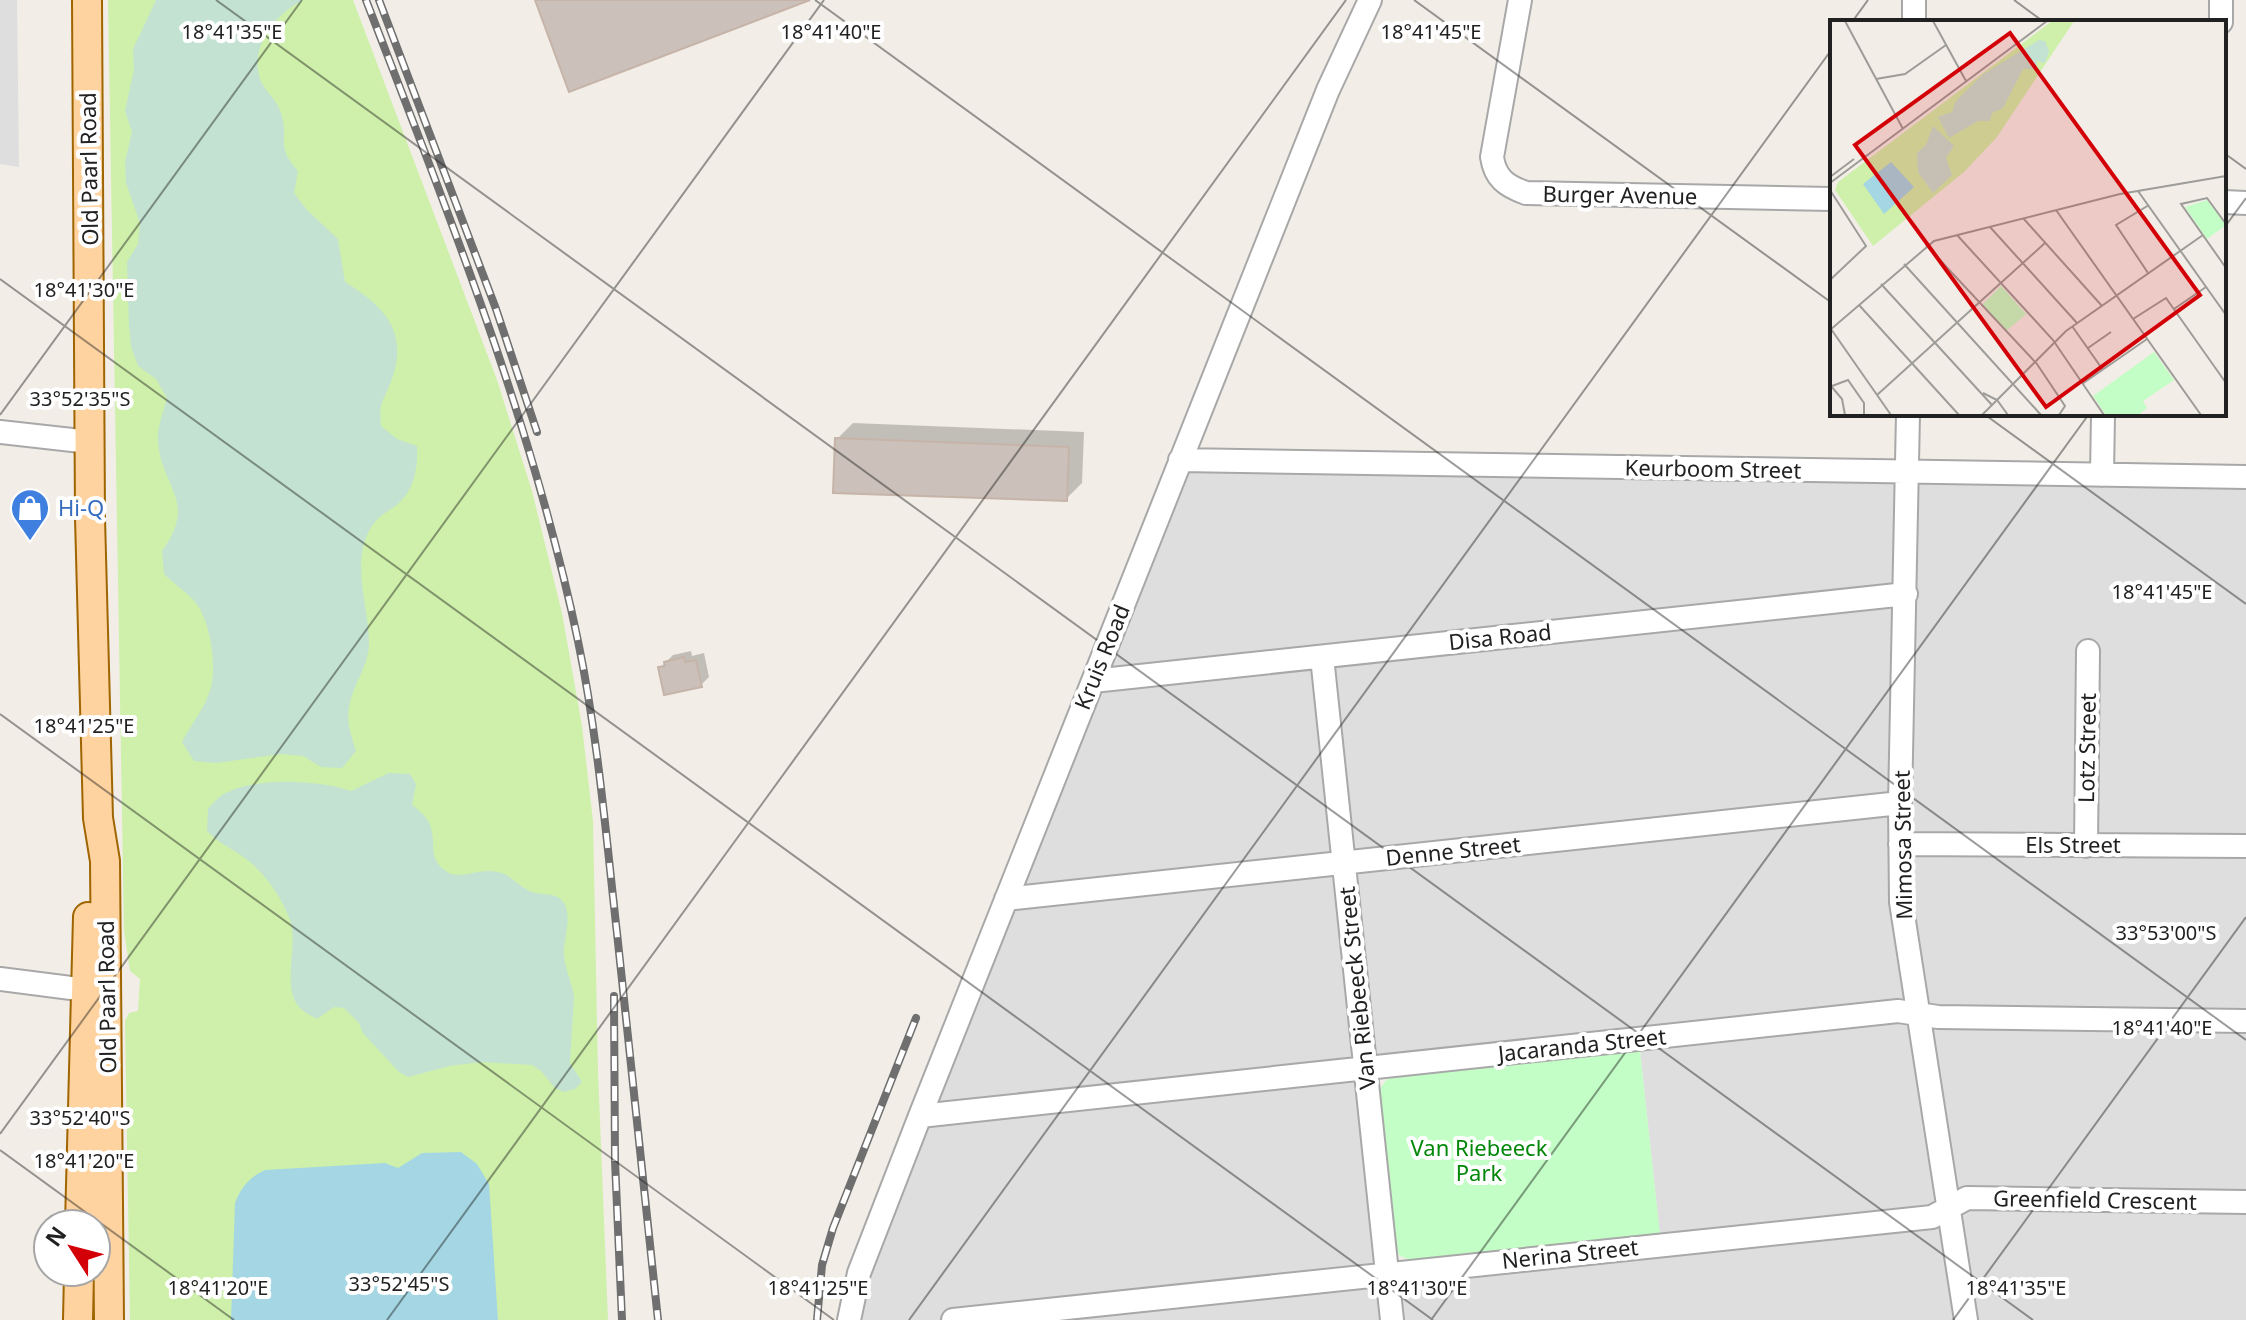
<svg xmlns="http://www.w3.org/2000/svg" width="2246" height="1320" font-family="'Noto Sans',sans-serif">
	<rect width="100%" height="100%" fill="#f2eee7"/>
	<path fill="#dfdede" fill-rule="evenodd" d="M0 0H17L19 167 0 164Z
		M1181 460 2246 477V1320H848ZM1639 1041 1661 1246 1388 1273 1366 1068Z"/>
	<path fill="#cef0aa" d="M108 0H353L497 380 532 491 562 613 582 726 593 821 598 1071 608 1320H130L125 1021 129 1013 138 1011 140 979 130 971 124 931Z"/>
	<path fill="#c3e2d2" d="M156 0H303C277 13 251 44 259 76 262 89 277 99 281 113 290 141 274 143 298 171L294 193 307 210 338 239 345 282C387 308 410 334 390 384 382 404 379 403 381 426L397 439 417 446C418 470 414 492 394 507 383 514 374 520 368 533 352 565 369 609 369 643 369 666 352 686 349 708 346 722 352 738 356 751L342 768 321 767 303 756 281 754 216 763 194 761 182 742C191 724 206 707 211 687 217 665 210 621 196 603 187 592 174 584 164 574L162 551C199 500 160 487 158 440 157 427 164 411 167 398L156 379 138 366 131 347 129 325 127 262 138 244 140 223 126 183 125 162 132 132 125 111 134 70 133 49Z
		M389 773 410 774 416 784 412 805C420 811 428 817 431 828 436 845 428 859 446 871 458 880 473 871 487 871 512 871 512 883 530 891 539 896 550 892 559 898 574 908 565 934 564 949 563 967 572 980 574 997L570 1063 582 1082 575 1089 564 1092 555 1088 541 1071 532 1065 481 1062 450 1066 408 1077 399 1072 363 1033 359 1023 344 1008 334 1007 317 1019C312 1016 305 1013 301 1009 280 990 299 945 290 920 281 896 263 870 242 856 229 847 219 843 207 831L208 809C213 803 219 796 226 793 257 777 318 780 351 791Z"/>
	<path fill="#c2fec5" d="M1640 1051 1660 1235 1413 1261 1400 1256 1394 1246 1378 1098C1380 1086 1384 1080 1395 1075Z"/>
	<path fill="#a4d7e3" d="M461 1152 477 1164 489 1184 498 1320H231L235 1203C241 1187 250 1177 265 1170L385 1163 398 1168 422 1153Z"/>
	<path fill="#0003" d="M853 423 1084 432 1082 483 1066 499 837 439Z
		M691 651 692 656 704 653 709 677 701 685 660 668 673 655Z"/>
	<path fill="#cbc0ba" stroke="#c6b4a8" stroke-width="2" d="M535 0H810L569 92Z
		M835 438 1069 447 1067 501 833 493Z
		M684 657 685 662 696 660 702 687 664 695 658 667 665 666 664 662Z"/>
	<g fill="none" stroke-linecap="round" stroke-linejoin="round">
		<defs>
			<path id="minor" d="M1520 0 1492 157C1495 178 1506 186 1526 193L1832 199
				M1914 22V0
				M2221 22V0
				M2224 202 2246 203
				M1908 414 1900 803 1901 902 1966 1320
				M0 432 90 442
				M1180 460 2246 477
				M2102 475 2103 414
				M1322 657 1392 1320
				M1093 681 1906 594
				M1900 844 2246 846
				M2086 846 2088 651
				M1006 899 1900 803
				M0 979 102 992
				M920 1116 1898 1011 1938 1017 2246 1021
				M849 1320 859 1273 920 1116 1328 90 1370 0
				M953 1320 1932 1217 1967 1198 2246 1202"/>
			<path id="major" d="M87 0 90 518 98 818 105 861 109 1320
				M80 1224 88 917
				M78 1320 79 1272"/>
		</defs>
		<use href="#minor" stroke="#a8a8a8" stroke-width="26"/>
		<use href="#major" stroke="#9f6500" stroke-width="32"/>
		<use href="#minor" stroke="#fff" stroke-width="22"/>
		<use href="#major" stroke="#ffd3a0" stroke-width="28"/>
		<defs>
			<path id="rail" d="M366 0C447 210 532 420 578 641 598 737 606 836 617 933 631 1062 644 1191 658 1320
				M379 0 496 309 537 432
				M614 996 615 1161 622 1320
				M817 1320 822 1265 833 1228 916 1018"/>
		</defs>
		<use href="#rail" stroke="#6f6f6f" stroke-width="8"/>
		<use href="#rail" stroke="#fff" stroke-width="5" stroke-dasharray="15" stroke-linecap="butt"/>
	</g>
	<path fill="none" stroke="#212121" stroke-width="2" stroke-opacity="0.45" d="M216 0 2033 1320M815 0 2246 1040M1414 0 1832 303M2014 0 2044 22M1852 22 1868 0M2224 153 2246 169M2224 228 2246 198M0 279 1433 1320M1984 414 2246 604M0 415 302 0M0 714 834 1320M0 1134 824 0M0 1150 234 1320M387 1320 1346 0M909 1320 1832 49M1431 1320 2089 414M1953 1320 2246 917"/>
	<defs>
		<symbol id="shop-pin" viewBox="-11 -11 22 30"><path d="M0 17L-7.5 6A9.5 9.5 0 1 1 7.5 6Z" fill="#3f7fe0" stroke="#fff"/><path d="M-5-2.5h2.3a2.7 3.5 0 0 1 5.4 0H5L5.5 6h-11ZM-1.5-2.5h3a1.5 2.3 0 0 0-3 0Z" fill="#fff"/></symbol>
	</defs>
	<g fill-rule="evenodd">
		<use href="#shop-pin" x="8" y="486" width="44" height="60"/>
	</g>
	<g text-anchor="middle" stroke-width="8" stroke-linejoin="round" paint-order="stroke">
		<g font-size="22" fill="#212121" stroke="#fff">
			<text transform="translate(89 169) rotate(-91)" y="8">Old Paarl Road</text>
			<text transform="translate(1620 195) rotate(1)" y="8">Burger Avenue</text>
			<text transform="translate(1713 469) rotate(1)" y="8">Keurboom Street</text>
			<text transform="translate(1500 637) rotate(-6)" y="8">Disa Road</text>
			<text transform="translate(1102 657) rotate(-68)" y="8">Kruis Road</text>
			<text transform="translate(2087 748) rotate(-89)" y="8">Lotz Street</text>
			<text transform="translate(1903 845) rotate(-91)" y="8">Mimosa Street</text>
			<text x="2073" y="853">Els Street</text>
			<text transform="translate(1453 851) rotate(-6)" y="8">Denne Street</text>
			<text transform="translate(1357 988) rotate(-96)" y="8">Van Riebeeck Street</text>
			<text transform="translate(107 997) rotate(-91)" y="8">Old Paarl Road</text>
			<text transform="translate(1582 1045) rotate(-6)" y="8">Jacaranda Street</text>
			<text transform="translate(2095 1200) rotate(1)" y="8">Greenfield Crescent</text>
			<text transform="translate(1570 1254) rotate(-6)" y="8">Nerina Street</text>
		</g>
		<g font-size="22" fill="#366cbe" stroke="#fff" text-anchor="start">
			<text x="58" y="516">Hi-Q</text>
		</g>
		<g font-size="22" fill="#038709" stroke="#fff">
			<text x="1479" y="1156">Van Riebeeck<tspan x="1479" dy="25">Park</tspan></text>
		</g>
	</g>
	<g transform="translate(1830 20)">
		<rect width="396" height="396" fill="#f2eee7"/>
		<path d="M222 1H244L167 117 134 152 43 226 5 170 8 162Z" fill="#cef0aa"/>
		<path d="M209 20 215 21 219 31 215 43 207 41V49H193L173 88 162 93 160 101H148L119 118 108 97 122 92 126 81 152 55ZM103 106 124 126 116 138 122 155 103 173 88 152 87 133 96 125Z" fill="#c3e2d2"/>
		<path d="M377 180 396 205 377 219 355 187ZM171 266 196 294 176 311 152 285ZM324 332 344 360 313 381 317 388 308 395H276L263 376Z" fill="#c2fec5"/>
		<path d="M61 142 84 167 54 194 33 164Z" fill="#a4d7e3"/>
		<path fill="none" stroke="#9e9c98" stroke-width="2" d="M15 1 73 109M103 1 136 61M46 59 75 54 116 25M0 157 24 139M0 163 217 1M0 170 36 226 0 260M308 171 396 295M226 190 371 395M193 198 272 286M396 204 377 178 351 184 396 248M160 207 247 303M127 215 223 320 274 395M96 225 207 344 235 386 229 395M74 244 211 395M318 253 286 205 319 185M51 264 162 385M29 285 129 395M344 289 376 267M303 299 336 278 396 363M242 306 273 350M1 309 61 395M0 310 104 221 290 174 396 156M258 328 281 312M252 364 317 319M1 366 12 379 15 395M2 366 18 360 34 383V395M153 373 167 380 178 395M47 375 215 223M152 395 236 311 373 215"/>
		<path fill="#d30007" fill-opacity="0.15" stroke="#d30007" stroke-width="4" d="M180 13 370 275 216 387 25 125Z"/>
		<rect width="396" height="396" fill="none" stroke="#212121" stroke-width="4"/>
	</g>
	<g font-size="20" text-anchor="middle" fill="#212121" stroke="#fff" stroke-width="8" stroke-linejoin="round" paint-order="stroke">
		<text x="232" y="39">18°41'35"E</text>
		<text x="831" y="39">18°41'40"E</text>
		<text x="1431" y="39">18°41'45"E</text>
		<text x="84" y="297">18°41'30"E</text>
		<text x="80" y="406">33°52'35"S</text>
		<text x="2162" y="599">18°41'45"E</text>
		<text x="84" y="733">18°41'25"E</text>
		<text x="2166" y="940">33°53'00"S</text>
		<text x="2162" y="1035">18°41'40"E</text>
		<text x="80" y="1125">33°52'40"S</text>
		<text x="84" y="1168">18°41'20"E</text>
		<text x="399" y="1291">33°52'45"S</text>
		<text x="218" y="1295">18°41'20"E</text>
		<text x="818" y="1295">18°41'25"E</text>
		<text x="1417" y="1295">18°41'30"E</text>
		<text x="2016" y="1295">18°41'35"E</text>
	</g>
	<g transform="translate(72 1248) rotate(306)"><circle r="38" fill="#ffffff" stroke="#a6a6a6" stroke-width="2"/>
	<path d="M0-6L14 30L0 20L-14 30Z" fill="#d30007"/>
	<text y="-12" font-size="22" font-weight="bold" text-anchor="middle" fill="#212121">N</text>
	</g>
</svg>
